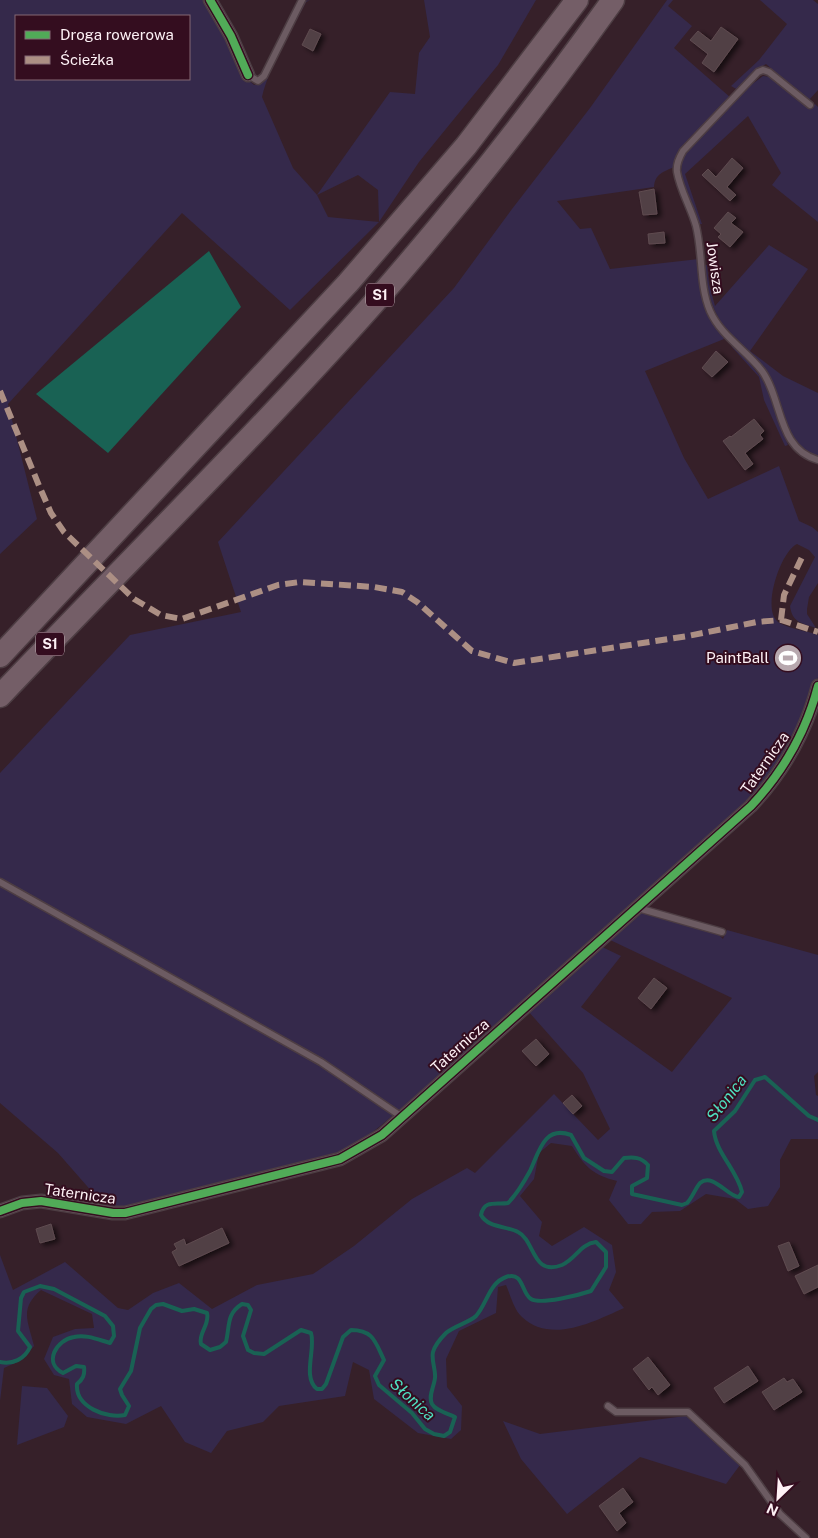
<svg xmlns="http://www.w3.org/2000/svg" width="818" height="1538" font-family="'Public Sans',sans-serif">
	<defs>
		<filter id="shadow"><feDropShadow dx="4" dy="2.5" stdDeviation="2.5" flood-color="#0009"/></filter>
	</defs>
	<rect width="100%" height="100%" fill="#362029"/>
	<path fill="#35294b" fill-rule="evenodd" d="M0 0H206L245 77 254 85 263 82 305 1 310 0 306 2C291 32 270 64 262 97L293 168 317 195 390 92 415 94 419 53 430 37 424 0H536L498 65 419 162 379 222 290 310 182 213 8 404 37 519 0 554ZM16 16H189V79H16ZM358 175 378 190 379 222 328 217 317 195Z
		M667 0H673L668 6 692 26 674 48 731 98C716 120 675 140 674 167 663 172 655 174 654 187L557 201 580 229 591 228 610 269 699 259 702 288 724 339 645 371 684 458 708 499 779 466 799 521 812 527 818 532V583L809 597 807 609V614L816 628C801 623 792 622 790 606L815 557 809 550 797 544C781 551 762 607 777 621 784 628 808 631 818 635V677L806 717 760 793 493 1033 379 1127 340 1158 160 1203 108 1210 58 1153 0 1103V773L130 635 241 612 218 542 454 288 512 209 590 108Z
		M760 0H813L818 4V90L809 100 766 64 754 71 738 90 731 86 759 60 787 24Z
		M763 76 771 77 811 108 815 104 818 107V222L772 185 781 173 748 116 685 174 702 224H699L681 176 682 157 751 85Z
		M769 245 808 269 750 351 783 376 818 393V458C778 440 790 410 771 383 738 336 710 330 704 266L707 265 709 284 715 306Z
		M731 346 743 354 766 384 788 445 785 446 764 400 759 377Z
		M638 911 718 934 723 939 727 930 818 955V1072L814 1076 816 1095 818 1096V1139H791L780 1160V1187L768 1206 748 1209 735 1199 706 1194 680 1211 652 1212 641 1224H628L609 1200 617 1181C593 1175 585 1167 572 1146L551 1143 539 1153 534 1179 520 1196 542 1222 539 1236 552 1246 584 1227 612 1245 616 1272 609 1290 624 1308C593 1322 551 1344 522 1317 514 1310 510 1294 506 1285L498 1287 496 1313 459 1331 446 1359 447 1387 462 1406 461 1430 451 1439 418 1433 374 1399 369 1370 353 1362 345 1396 279 1406 263 1422 227 1431 211 1453 185 1442 161 1406 126 1424 87 1417 72 1404 69 1379 54 1375 44 1359 53 1337 75 1329 94 1328 92 1314 41 1290C19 1309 28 1321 34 1346L22 1360 4 1368 0 1401V1255L13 1290 65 1262 118 1308 128 1310 153 1293 179 1283 212 1309 257 1285 313 1274 354 1246 412 1199 467 1168 475 1173 554 1094 598 1140 610 1129 583 1073 528 1011 598 945 621 956 581 1007 672 1072 732 998 606 938Z
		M22 1386 47 1388 68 1416 64 1427 17 1445Z
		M686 1416 740 1465 726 1484 640 1457 567 1514 521 1459 503 1421 540 1434Z"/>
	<path fill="#196254" d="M209 251 241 307 108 453 36 394Z"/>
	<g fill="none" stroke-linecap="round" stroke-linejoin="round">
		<path stroke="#196254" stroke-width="4" d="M0 1362C12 1365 25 1359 30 1347L18 1331 21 1298 24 1292 40 1286 54 1289 105 1316 113 1326 114 1336 110 1343C99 1340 86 1334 74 1337 56 1340 43 1363 63 1373L76 1366 84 1367C85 1375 83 1379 77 1384 75 1407 107 1419 125 1415L129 1406 122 1395 120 1389 131 1371 140 1328 151 1309 156 1305 163 1304 182 1311 194 1309 207 1313C210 1325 198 1333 201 1344L210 1350 220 1347 226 1342C230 1326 226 1314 242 1304L248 1305 251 1310 243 1336 248 1350 254 1353 264 1354 301 1330 311 1333C316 1349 302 1377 317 1389H322L326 1384 343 1337 351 1330C373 1330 375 1341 384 1360L375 1376 379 1385 412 1413 425 1429 434 1434 444 1436 450 1432 455 1417C447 1413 436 1411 432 1404 428 1396 434 1387 435 1378 436 1370 431 1360 433 1352 435 1345 441 1338 446 1333 454 1326 470 1322 476 1316 487 1304 489 1283 506 1277 524 1271 521 1293 531 1299 541 1305 579 1295 591 1291L606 1267V1252L596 1242C580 1244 576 1259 562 1265 532 1277 535 1240 518 1232 507 1226 488 1228 481 1215 484 1199 497 1205 508 1203 517 1194 524 1182 530 1171 539 1152 544 1125 571 1135L584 1158 604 1171 612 1172 624 1158C634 1157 641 1157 648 1165L647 1178 632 1186V1194L682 1205 687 1203C692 1198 695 1189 700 1183 713 1172 728 1197 739 1197L742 1192C737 1170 716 1153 714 1131L735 1111 755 1080 765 1077 809 1116 818 1120"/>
	</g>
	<path fill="#514045" stroke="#5f4b50" filter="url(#shadow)" d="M721 27 738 39 714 72 702 63 708 54 690 40 698 31 711 41Z
		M310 29 321 34 313 51 302 45Z
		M732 158 743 168 727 187 736 195 730 201 702 175 708 169 716 177Z
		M654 189 657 214 643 215 639 192Z
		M728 212 736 218 731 223 743 232 730 247 718 237 721 234 714 228Z
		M664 232 665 243 649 244 648 234Z
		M716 351 728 362 712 377 702 368Z
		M754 419 764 431 760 435 763 439 745 453 753 464 745 470 723 441 730 436 731 437Z
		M654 978 667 988 651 1009 638 998Z
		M536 1039 549 1054 536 1066 522 1051Z
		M572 1095 582 1106 573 1114 563 1103Z
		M51 1224 55 1239 40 1243 36 1229Z
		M222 1228 229 1243 179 1266 172 1252 177 1249 174 1244 184 1239 186 1245Z
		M789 1242 799 1266 788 1271 778 1246Z
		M818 1265V1287L804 1294 795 1276Z
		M648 1357 670 1385 658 1395 652 1387 649 1390 633 1369Z
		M748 1366 758 1381 724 1403 714 1388Z
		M784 1378 787 1382 793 1379 802 1392 774 1410 762 1392Z
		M623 1488 633 1502 619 1513 626 1523 617 1531 599 1506Z"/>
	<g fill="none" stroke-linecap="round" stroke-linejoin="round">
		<defs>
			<path id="lane" d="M248 75 258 81 264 76 302 0
				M810 105 769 72 763 70 758 72 683 151C679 158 676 164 677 172 680 190 691 208 696 226 703 254 699 285 710 311 721 336 746 350 762 371 783 400 777 449 818 460
				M0 882 321 1062 402 1117
				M638 908 722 932
				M608 1406 616 1412H688L745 1465 780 1514 806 1538"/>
			<path id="street" d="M210 0 231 36 248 75
				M0 1211 22 1203 41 1201 113 1213H125L340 1159 382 1135 751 806C783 772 806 732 818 686"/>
			<path id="highway" d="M0 656 348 283 466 146 577 0
				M0 696C124 565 253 439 373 304 458 207 538 105 613 0"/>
		</defs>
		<use href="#lane" stroke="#4d3d43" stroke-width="9"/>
		<use href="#street" stroke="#4d3d43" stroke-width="15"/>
		<use href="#highway" stroke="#4d3d43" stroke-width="25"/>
		<use href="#lane" stroke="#6c5b62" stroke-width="6"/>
		<use href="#street" stroke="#6c5b62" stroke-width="12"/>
		<use href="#highway" stroke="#745e67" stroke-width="22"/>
		<path stroke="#ac8f84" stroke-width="6" stroke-dasharray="12 6" stroke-linecap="butt" d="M0 391 40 488 51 513 64 532 134 599 161 615 182 619 278 585 300 582 374 587 402 592 417 602 472 651 514 663 688 636 757 622 781 620 818 632
			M781 620 784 595 804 553"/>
		<defs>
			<path id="cycleway" d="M210 0 231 36 248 75
				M0 1211 22 1203 41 1201 113 1213H125L340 1159 382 1135 751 806C783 772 806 732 818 686"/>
		</defs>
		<use href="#cycleway" stroke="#340d1f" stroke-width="11"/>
		<use href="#cycleway" stroke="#51ab58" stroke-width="8"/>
	</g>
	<defs>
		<symbol id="stadium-disc" viewBox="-11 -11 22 22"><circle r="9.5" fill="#b7a8ae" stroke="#340d1f"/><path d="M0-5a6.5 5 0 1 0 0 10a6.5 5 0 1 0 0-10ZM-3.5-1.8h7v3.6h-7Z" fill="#fff"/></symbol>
	</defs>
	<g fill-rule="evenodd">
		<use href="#stadium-disc" x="772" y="642" width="32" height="32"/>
	</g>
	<g text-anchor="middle" stroke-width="4" stroke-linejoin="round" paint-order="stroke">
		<g fill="#340d1f" stroke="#c1adb5" stroke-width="1">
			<rect x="366" y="283.5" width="28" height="23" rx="4"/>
			<rect x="36" y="632.5" width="28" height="23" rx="4"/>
		</g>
		<g font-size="14" font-weight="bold" fill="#fdf1f5">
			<text x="380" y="300">S1</text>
			<text x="50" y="649">S1</text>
		</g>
		<g font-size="15" fill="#fdf1f5" stroke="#340d1f">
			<text transform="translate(715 268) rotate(82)" y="5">Jowisza</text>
			<text transform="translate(765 763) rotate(-55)" y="5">Taternicza</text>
			<text transform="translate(460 1046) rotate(-42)" y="5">Taternicza</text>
			<text transform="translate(80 1194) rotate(8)" y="5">Taternicza</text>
		</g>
		<g font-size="15" fill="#fdf1f5" stroke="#340d1f" text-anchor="end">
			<text x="769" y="663">PaintBall</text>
		</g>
		<g font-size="16" font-style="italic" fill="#4fdfc0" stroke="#340d1f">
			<text transform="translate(726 1098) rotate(-52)" y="6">Słonica</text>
			<text transform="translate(413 1399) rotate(42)" y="6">Słonica</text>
		</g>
	</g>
	<rect x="15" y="15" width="175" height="65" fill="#340d1f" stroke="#846875"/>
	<rect x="25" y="31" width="25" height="8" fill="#51ab58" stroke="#846875"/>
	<text x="60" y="40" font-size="15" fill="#fdf1f5">Droga rowerowa</text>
	<rect x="25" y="56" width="25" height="8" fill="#ac8f84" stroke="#846875"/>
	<text x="60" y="65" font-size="15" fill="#fdf1f5">Ścieżka</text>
	<g transform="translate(778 1498) rotate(205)" stroke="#340d1f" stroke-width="4" paint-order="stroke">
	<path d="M0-4L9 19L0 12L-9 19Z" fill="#fdf1f5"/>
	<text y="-8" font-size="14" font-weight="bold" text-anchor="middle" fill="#fdf1f5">N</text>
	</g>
</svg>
